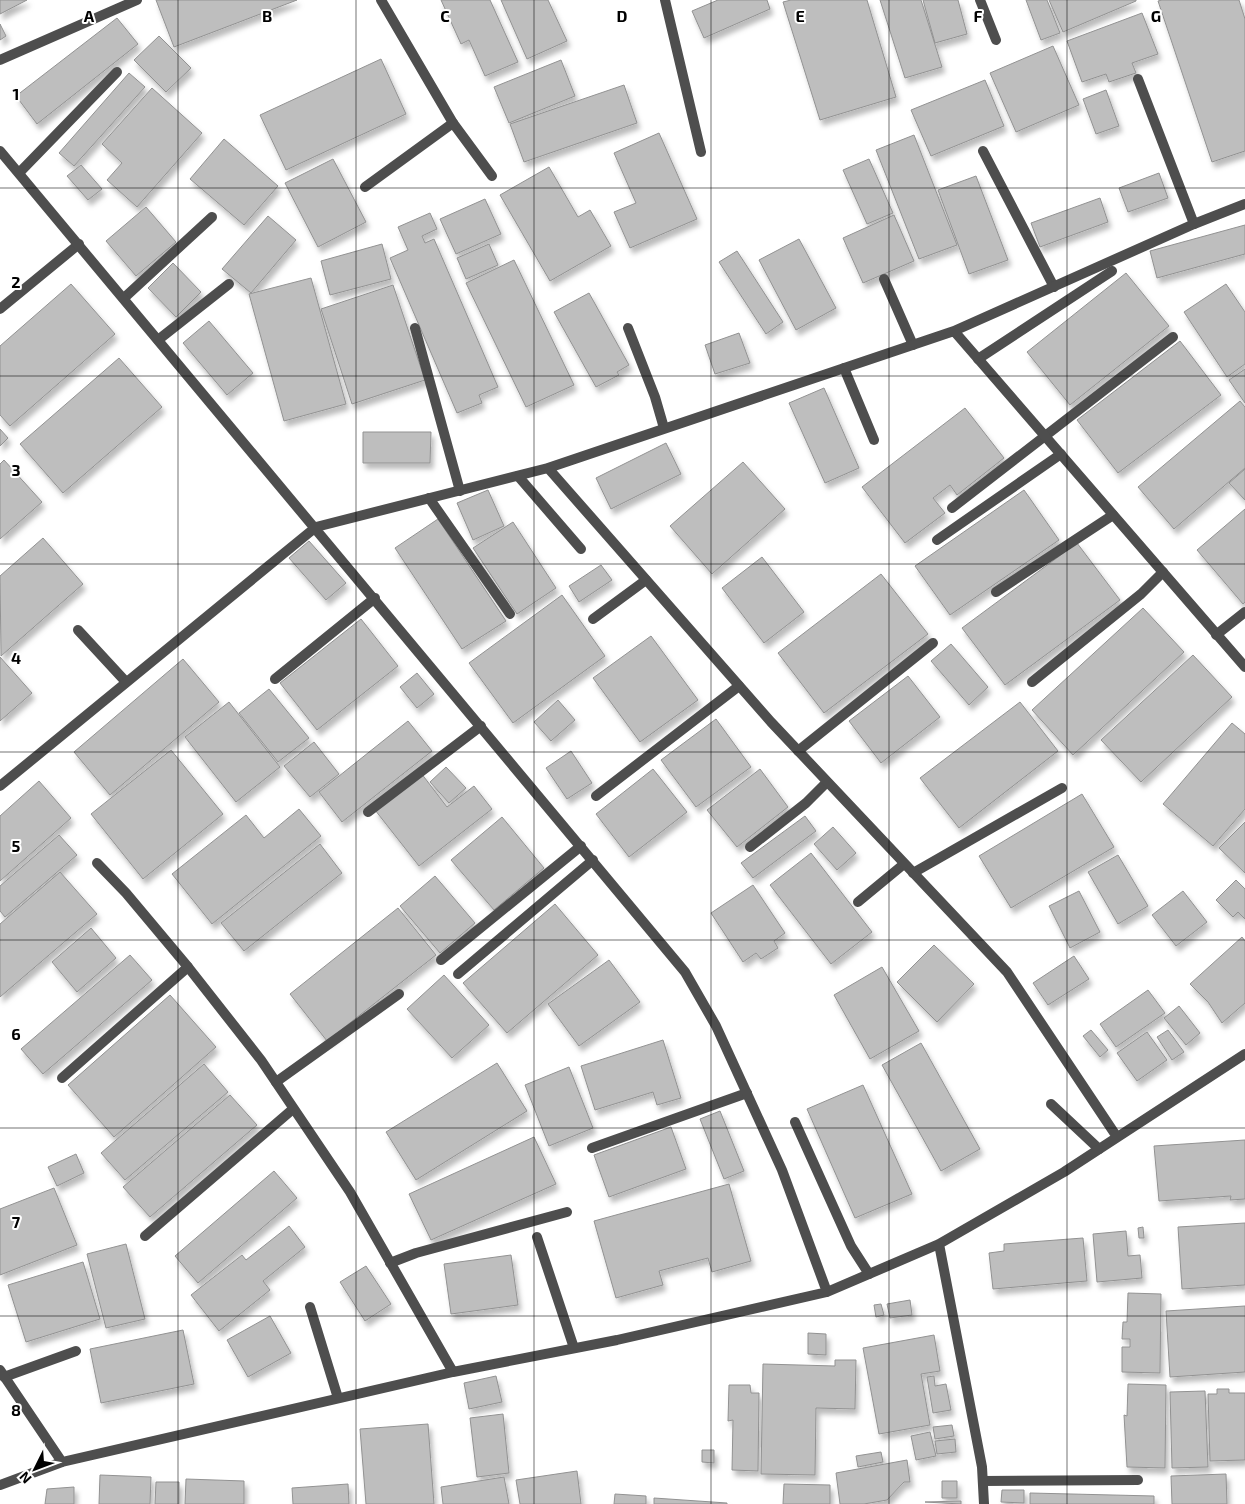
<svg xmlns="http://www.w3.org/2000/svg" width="1245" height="1504" font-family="'Exo 2',sans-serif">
	<defs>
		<filter id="shadow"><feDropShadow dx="3" dy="5.5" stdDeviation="2.5" flood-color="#0004"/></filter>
	</defs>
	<rect width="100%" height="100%" fill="#fff"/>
	<path fill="#bebebe" stroke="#929292" filter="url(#shadow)" d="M0 0H27L0 14Z
		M156 0H297L174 47Z
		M441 0H490L518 62 485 76 469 40 461 44Z
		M501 0H548L567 41 527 59Z
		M718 0H767L770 9 704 38 692 11Z
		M791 0H867L896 97 820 120 783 2Z
		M880 0H921L942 67 905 78Z
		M923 0H958L967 34 935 43Z
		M1026 0H1047L1060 33 1041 40Z
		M1049 0H1136V1L1063 32Z
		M1162 0H1239L1245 19V151L1212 162 1158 1Z
		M1142 13 1158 54 1132 63 1136 73 1109 82 1106 74 1082 82 1067 41Z
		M117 18 138 44 37 124 16 96Z
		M0 24 6 36 0 40Z
		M159 36 191 68 166 92 134 60Z
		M1053 46 1079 105 1016 132 990 73Z
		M381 59 406 114 286 170 260 115Z
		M561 60 575 96 509 123 494 87Z
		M129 73 145 87 74 166 59 153Z
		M985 80 1004 126 931 156 911 110Z
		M624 85 637 123 524 162 510 124Z
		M152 88 202 133 137 207 107 180 122 163 102 144Z
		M1106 90 1119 126 1096 134 1083 99Z
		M659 133 697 219 630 248 614 212 636 203 614 153Z
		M914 135 957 245 919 259 876 150Z
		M224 139 278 186 244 225 190 179Z
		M333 159 366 222 318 247 285 183Z
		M869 159 893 213 867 224 843 170Z
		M81 165 102 189 88 200 67 176Z
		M549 167 578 217 590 210 611 246 550 281 500 195Z
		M1159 173 1168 198 1128 212 1119 188Z
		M976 176 1008 260 969 274 938 190Z
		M1100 198 1108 222 1040 247 1031 223Z
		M485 199 501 234 456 254 440 219Z
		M146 207 176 242 136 276 106 241Z
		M430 213 437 229 422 236 425 243 434 239 498 387 479 395 482 403 457 413 390 258 408 250 398 227Z
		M894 215 914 261 863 283 843 238Z
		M268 216 296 240 251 293 222 269Z
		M1245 225V254L1157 278 1150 251Z
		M799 239 836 308 796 330 759 260Z
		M382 244 391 279 330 295 321 261Z
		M489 244 498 265 466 279 457 258Z
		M737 251 783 322 766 334 719 262Z
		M514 260 574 385 526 407 466 283Z
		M173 263 201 292 176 317 148 288Z
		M1126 273 1169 326 1070 405 1027 352Z
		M311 278 346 404 284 421 249 294Z
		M71 284 115 334 10 426 0 415V346Z
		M1226 284 1245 312V364L1227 377 1184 312Z
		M393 285 425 380 352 404 321 309Z
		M589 293 629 365 617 372 619 375 596 387 554 312Z
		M209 321 253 373 227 395 183 343Z
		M739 333 750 363 715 374 705 345Z
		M1180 341 1221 395 1118 473 1077 420Z
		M119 358 162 407 63 493 20 444Z
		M1245 369V403L1229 380Z
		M824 388 859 468 825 483 789 403Z
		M1240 401 1245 407V468L1174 529 1138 487Z
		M965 408 1004 458 957 495 950 485 933 498 945 513 905 543 862 487Z
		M0 429 8 438 0 446Z
		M363 432H431L430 463H363Z
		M666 443 681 474 611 509 596 478Z
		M4 460 42 502 0 539V464Z
		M743 462 785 509 712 574 670 526Z
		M1245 469V500L1229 483Z
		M488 490 504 526 473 540 457 503Z
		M1024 490 1059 540 950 615 915 566Z
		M1245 509V602L1243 604 1197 550Z
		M438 519 506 621 462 649 395 548Z
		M513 522 556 588 517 614 473 548Z
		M43 538 83 584 1 656 0 576Z
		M309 541 346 583 326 600 289 558Z
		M1077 543 1120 600 1005 685 962 628Z
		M762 557 804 612 764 643 722 588Z
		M601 565 612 580 579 602 569 586Z
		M881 574 928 634 824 713 778 653Z
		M562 595 605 656 513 723 469 663Z
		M1143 608 1184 652 1073 755 1032 710Z
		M361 619 398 666 317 730 280 683Z
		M651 636 698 700 640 742 593 678Z
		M951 644 988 687 969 705 931 661Z
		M1193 655 1232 697 1141 782 1101 740Z
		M0 657 32 693 0 721Z
		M183 659 219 702 110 795 74 752Z
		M417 673 434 694 417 708 400 687Z
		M908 676 940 717 881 763 849 721Z
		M269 689 309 738 278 762 239 713Z
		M558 700 575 720 551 741 534 722Z
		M229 702 280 767 236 802 185 737Z
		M1020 702 1058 751 959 828 920 778Z
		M716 719 751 767 696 807 661 760Z
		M408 721 432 751 342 822 319 792Z
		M1232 723 1245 734V809L1213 846 1163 804Z
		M314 742 339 774 310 797 284 766Z
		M171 750 223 814 143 879 91 814Z
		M571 751 592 783 567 799 546 768Z
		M446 767 466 788 449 803 430 782Z
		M653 769 687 812 629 857 596 814Z
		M760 769 788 807 737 847 707 810Z
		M421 773 447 807 474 786 492 809 419 866 375 810Z
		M39 781 71 818 0 881V816Z
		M1082 794 1114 847 1011 908 979 856Z
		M299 809 321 836 212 924 172 874 246 815 264 838Z
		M805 816 816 831 753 878 741 863Z
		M502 817 544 868 494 910 451 860Z
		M1245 822V873L1219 848Z
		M833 827 856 853 837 870 814 844Z
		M59 835 77 855 5 917 0 911V886Z
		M320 844 342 873 244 951 221 923Z
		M811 853 872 932 831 964 770 885Z
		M1118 855 1148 906 1118 924 1088 872Z
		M60 872 97 914 0 997V924Z
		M435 876 475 923 440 953 400 906Z
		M1236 880 1245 889V919L1238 912 1233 917 1216 900Z
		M753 885 785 933 774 941 778 948 761 959 756 953 743 962 711 913Z
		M1079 891 1100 932 1070 948 1049 906Z
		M1183 891 1207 922 1176 946 1152 915Z
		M555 904 598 955 507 1033 463 983Z
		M398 908 436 955 327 1041 290 994Z
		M91 928 116 958 77 992 52 962Z
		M1242 937 1245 941V1003L1222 1023 1208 1002 1190 984Z
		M934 945 974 984 937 1022 897 982Z
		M130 955 152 980 43 1074 21 1049Z
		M1074 956 1089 979 1048 1005 1033 983Z
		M609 960 640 1002 579 1046 548 1004Z
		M882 967 919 1031 870 1059 834 995Z
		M444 975 489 1025 452 1058 407 1009Z
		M1148 990 1165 1013 1116 1047 1100 1024Z
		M170 995 216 1047 114 1137 68 1085Z
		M1179 1006 1200 1033 1186 1045 1164 1018Z
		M1091 1030 1108 1050 1100 1057 1083 1036Z
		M1168 1030 1184 1052 1172 1060 1157 1037Z
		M1147 1032 1167 1060 1137 1081 1117 1053Z
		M663 1040 681 1098 657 1105 653 1092 595 1110 581 1066Z
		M921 1043 980 1149 941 1171 882 1065Z
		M497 1063 527 1111 416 1180 386 1132Z
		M204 1064 228 1092 125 1180 101 1153Z
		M569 1067 593 1128 549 1146 525 1085Z
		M863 1085 912 1194 855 1218 807 1109Z
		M230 1095 257 1125 150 1217 123 1187Z
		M720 1111 744 1171 724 1179 700 1119Z
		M671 1127 686 1169 609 1197 594 1155Z
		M534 1137 556 1184 431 1240 409 1194Z
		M1245 1140V1199L1230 1200 1231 1196 1159 1201 1154 1146Z
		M76 1154 84 1173 57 1186 48 1167Z
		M274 1171 297 1198 198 1283 175 1256Z
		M729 1184 751 1261 712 1272 708 1258 659 1271 663 1285 616 1298 594 1221Z
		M54 1188 77 1245 0 1275V1209Z
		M1245 1223V1285L1182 1289 1178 1227Z
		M289 1226 305 1247 263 1281 270 1290 219 1331 191 1295 242 1255 246 1260Z
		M1143 1227 1144 1238H1139L1138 1228Z
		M1126 1231 1128 1256 1140 1255 1142 1278 1097 1282 1093 1234Z
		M1083 1238 1087 1281 993 1289 989 1253 1004 1251V1244Z
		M126 1244 145 1319 106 1328 87 1254Z
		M511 1255 518 1305 451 1314 444 1264Z
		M83 1262 100 1319 26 1342 8 1285Z
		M366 1266 391 1304 365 1321 340 1282Z
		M1128 1293 1161 1294 1160 1373 1122 1372V1347H1130V1339H1122L1123 1322H1127Z
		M910 1300 912 1315 890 1318 887 1304Z
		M881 1304 884 1315 876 1317 874 1305Z
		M1245 1306V1372L1170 1377 1166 1311Z
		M270 1316 291 1353 248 1377 227 1340Z
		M183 1330 194 1384 101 1403 90 1349Z
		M808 1333 826 1334V1355L808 1354Z
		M934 1335 940 1371 921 1374 930 1425 879 1434 863 1348Z
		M835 1360H856L855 1409 816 1408 815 1475 761 1474 763 1364 835 1366Z
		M496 1376 502 1402 469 1409 464 1383Z
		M934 1376 935 1386 946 1384 951 1410 933 1413 927 1377Z
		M1128 1384 1166 1385 1165 1468 1127 1467 1124 1415 1127 1416Z
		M729 1385H750L751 1393H759L758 1471 732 1470 733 1420 728 1421Z
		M1217 1389H1229V1393H1245V1460L1210 1461 1208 1394H1217Z
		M1205 1391 1208 1467 1172 1468 1170 1392Z
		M503 1414 509 1473 477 1477 470 1418Z
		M428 1424 434 1504H366L360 1429Z
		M952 1425 954 1436 935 1439 933 1427Z
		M930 1432 936 1456 916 1460 911 1436Z
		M955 1439 956 1452 937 1454 935 1441Z
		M702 1450H714V1463L702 1462Z
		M881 1452 883 1462 858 1467 856 1456Z
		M907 1460 910 1482H904L887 1500 864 1504H840L836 1473Z
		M577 1471 581 1504H520L516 1480Z
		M1226 1474 1227 1504H1172L1171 1476Z
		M100 1475 151 1477 150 1504H99Z
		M504 1477 509 1504H443L441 1487Z
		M186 1479 244 1481V1504H185Z
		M942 1481H957V1498H942Z
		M156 1482H179V1504H155Z
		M348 1484 349 1504H293L292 1488Z
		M784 1484 830 1485V1504H783Z
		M74 1487V1504H45L47 1489Z
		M1002 1490H1024V1503L1001 1502Z
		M1030 1493 1154 1496V1504H1030Z
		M615 1494 646 1496V1504H614Z
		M654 1498 727 1503V1504H654Z
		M961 1501V1504L925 1502Z"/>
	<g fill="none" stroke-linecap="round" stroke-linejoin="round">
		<path stroke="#4e4e4e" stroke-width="10" d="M665 0 701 152
			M980 0 996 40
			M1138 79 1194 224
			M983 151 1054 287
			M19 173 117 72
			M365 187 453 123
			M884 279 913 345
			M124 298 212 217
			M0 309 79 244
			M415 328 460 491
			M628 328 655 397 664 428
			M158 340 229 284
			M978 359 1112 271
			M844 368 874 440
			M518 476 581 549
			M429 498 510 614
			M952 508 1173 337
			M937 540 1061 454
			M996 592 1113 515
			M593 619 646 580
			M78 630 126 682
			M1216 635 1245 612
			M275 679 375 598
			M1032 682 1141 594 1163 572
			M798 751 933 643
			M596 796 739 686
			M368 812 481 726
			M750 847 806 803 827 782
			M913 873 1062 788
			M858 902 904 864
			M441 960 581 846
			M458 974 593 860
			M62 1078 188 967
			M276 1082 399 994
			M1051 1104 1099 1149
			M795 1122 851 1246 869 1274
			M592 1148 747 1093
			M145 1236 293 1109
			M537 1237 574 1348
			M390 1263 416 1253 567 1212
			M310 1307 338 1398
			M4 1377 76 1351
			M983 1481 1138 1480"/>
		<path stroke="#4e4e4e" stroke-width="10" d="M381 0 453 123 492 176
			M0 60 137 0
			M0 151 685 972 716 1026 782 1170 827 1292
			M954 331 1245 667
			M548 468 771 722 1007 972 1117 1137
			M0 786 316 527 548 468 954 331 1194 224 1245 204
			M97 863 126 893 188 967 261 1060 350 1192 453 1372
			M939 1244 982 1467 984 1504
			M0 1370 62 1462
			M0 1485 62 1462 453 1372 617 1340 827 1292 939 1244 1064 1172 1245 1054"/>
	</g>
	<path fill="none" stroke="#000" stroke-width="1" stroke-opacity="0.55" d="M178 0V1504M356 0V1504M534 0V1504M711 0V1504M889 0V1504M1067 0V1504M0 188H1245M0 376H1245M0 564H1245M0 752H1245M0 940H1245M0 1128H1245M0 1316H1245"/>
	<g font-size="16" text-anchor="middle" font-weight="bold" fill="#000" stroke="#fff" stroke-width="4" stroke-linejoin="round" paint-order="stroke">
		<text x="89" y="22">A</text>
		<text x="267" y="22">B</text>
		<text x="445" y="22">C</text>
		<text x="622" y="22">D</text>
		<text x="800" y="22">E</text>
		<text x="978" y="22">F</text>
		<text x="1156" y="22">G</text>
		<text x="16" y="100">1</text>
		<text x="16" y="288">2</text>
		<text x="16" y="476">3</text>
		<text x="16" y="664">4</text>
		<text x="16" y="852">5</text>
		<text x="16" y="1040">6</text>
		<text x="16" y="1228">7</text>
		<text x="16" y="1416">8</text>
	</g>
	<g transform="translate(35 1469) rotate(228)" stroke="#ffffff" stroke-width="4" paint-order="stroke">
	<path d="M0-4L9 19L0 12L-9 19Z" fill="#000000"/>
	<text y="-8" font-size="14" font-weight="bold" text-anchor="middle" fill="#000000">N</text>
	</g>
</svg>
